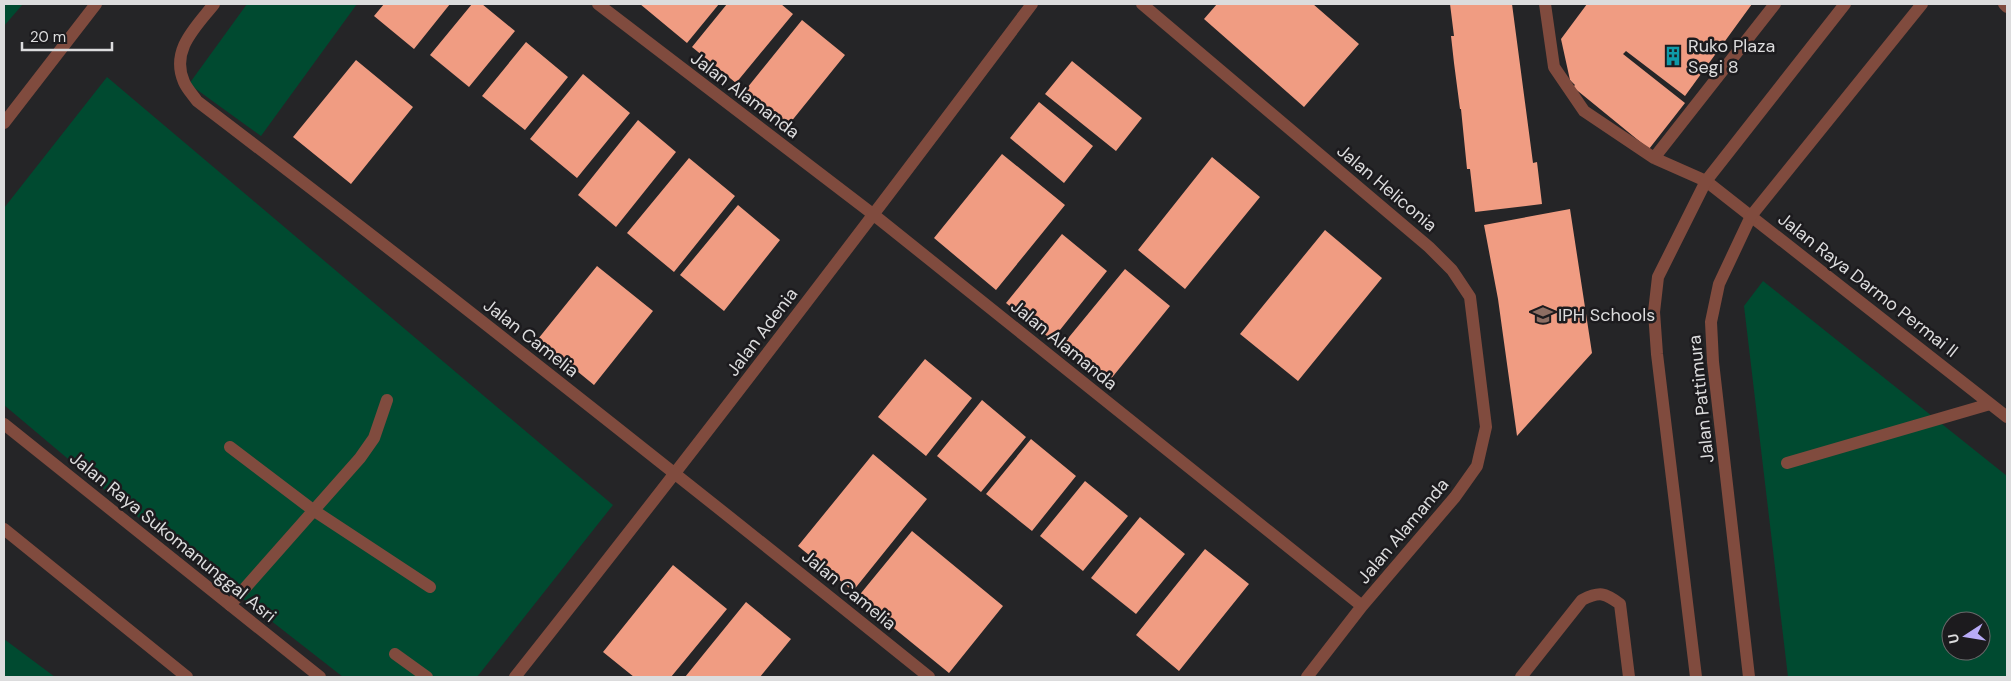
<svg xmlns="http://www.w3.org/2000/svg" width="2011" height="681" font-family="'DM Sans',sans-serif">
	<rect width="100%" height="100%" fill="#252527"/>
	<path fill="#004a30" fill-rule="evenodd" d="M4 4H23L4 26Z
		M247 4H357L261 136 189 84Z
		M107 77 613 505 477 677H343L124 506 4 405V208Z
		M1763 281 2007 476V677H1788L1744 306ZM1951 621H1981V651H1951Z
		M4 639 55 677H4Z"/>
	<path fill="#f09c82" d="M384 4H450L414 49 374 16Z
		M472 4H482L515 31 469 87 430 55Z
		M640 4H719L687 43Z
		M727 4H781L793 14 736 83 692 47Z
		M1217 4H1313L1359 44 1304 107 1204 19Z
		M1450 4H1512L1533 163 1537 162 1542 204 1475 212 1470 169H1467L1461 109H1460L1454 63 1451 36H1454Z
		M1587 4H1752L1685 96 1626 51 1623 54 1685 103 1649 149 1573 87 1575 85 1570 80 1561 39Z
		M802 20 845 55 786 128 743 93Z
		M526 42 568 77 525 130 482 96Z
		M356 60 413 107 351 184 293 137Z
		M1072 61 1142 118 1116 151 1045 94Z
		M583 74 630 113 577 178 530 139Z
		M1039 102 1093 146 1064 183 1010 138Z
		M638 120 676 152 616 227 578 195Z
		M1002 154 1065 205 996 290 934 238Z
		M1212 157 1260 197 1185 289 1138 250Z
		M689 158 735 196 674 272 627 233Z
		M738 205 780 240 724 311 680 275Z
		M1570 209 1592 353 1517 436 1498 299 1484 225Z
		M1325 230 1382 278 1298 381 1240 334Z
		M1062 234 1107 271 1052 340 1006 303Z
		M597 266 653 311 594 385 538 339Z
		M1125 269 1170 306 1110 380 1065 342Z
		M925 359 972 398 926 456 878 417Z
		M982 400 1026 437 981 492 937 456Z
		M1031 439 1076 476 1032 531 986 494Z
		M873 454 927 499 853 591 798 546Z
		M1085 481 1128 516 1083 571 1040 536Z
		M1140 517 1185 554 1136 614 1091 578Z
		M912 531 1003 606 949 673 857 598Z
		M1205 549 1249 584 1179 671 1136 635Z
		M673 565 727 609 671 677H634L603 652Z
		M746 602 791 639 760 677H685Z"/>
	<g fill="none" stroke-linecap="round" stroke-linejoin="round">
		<path stroke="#804b3e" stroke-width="12" d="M1545 4 1554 67 1584 111 1654 158 1706 181
			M2004 4 2007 7
			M1654 158 1775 4
			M230 447 313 510 430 587
			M230 605 360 458 374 438 387 400
			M395 654 427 677"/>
		<path stroke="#804b3e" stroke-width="12" d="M214 4C196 27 170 50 184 82 187 89 193 95 197 101 444 289 687 482 929 677
			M598 4 874 215 1362 606
			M1142 4 1429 247 1452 270 1470 297 1486 427 1477 466 1455 497 1362 606 1307 677
			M1706 181 2007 417
			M1787 463 1990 404
			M515 677C691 455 862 231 1032 4
			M1521 677 1582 600C1600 591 1605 593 1620 604L1629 677"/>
		<path stroke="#804b3e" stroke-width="12" d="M4 123 96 4
			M4 424 320 677
			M4 529 187 677
			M1696 677 1657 354 1654 312 1658 277 1706 181 1845 4
			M1749 677 1713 362 1711 322 1719 284 1751 216 1922 4"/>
	</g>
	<defs>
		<symbol id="building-bare" viewBox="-9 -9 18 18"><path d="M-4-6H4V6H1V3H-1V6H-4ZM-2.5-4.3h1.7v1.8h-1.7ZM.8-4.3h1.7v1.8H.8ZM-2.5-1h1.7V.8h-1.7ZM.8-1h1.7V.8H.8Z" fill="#0f9aa8" stroke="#1c1b1e" stroke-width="2.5" paint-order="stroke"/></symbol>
		<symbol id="school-bare" viewBox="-9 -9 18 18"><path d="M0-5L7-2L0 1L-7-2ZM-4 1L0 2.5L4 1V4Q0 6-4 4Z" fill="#8d6e63" stroke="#1c1b1e" stroke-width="2.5" paint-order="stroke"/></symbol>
	</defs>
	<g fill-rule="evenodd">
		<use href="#building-bare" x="1659" y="42" width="28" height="28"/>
		<use href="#school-bare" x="1529" y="301" width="28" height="28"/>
	</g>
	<g text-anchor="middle" stroke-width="5" stroke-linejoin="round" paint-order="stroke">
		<g font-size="18" fill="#dcdcdd" stroke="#1c1b1e" text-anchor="start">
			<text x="1688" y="52">Ruko Plaza<tspan x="1688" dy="21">Segi 8</tspan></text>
			<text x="1558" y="321">IPH Schools</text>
		</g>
		<g font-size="18" fill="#dcdcdd" stroke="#1c1b1e">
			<text transform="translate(745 95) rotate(37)" y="6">Jalan Alamanda</text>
			<text transform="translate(1387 188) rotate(40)" y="6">Jalan Heliconia</text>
			<text transform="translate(1868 285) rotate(38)" y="6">Jalan Raya Darmo Permai II</text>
			<text transform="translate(762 332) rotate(-53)" y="6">Jalan Adenia</text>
			<text transform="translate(531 338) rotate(38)" y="6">Jalan Camelia</text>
			<text transform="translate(1064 345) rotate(39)" y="6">Jalan Alamanda</text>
			<text transform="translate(1701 399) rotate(-96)" y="6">Jalan Pattimura</text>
			<text transform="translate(1403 531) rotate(-50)" y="6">Jalan Alamanda</text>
			<text transform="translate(173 537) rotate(39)" y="6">Jalan Raya Sukomanunggal Asri</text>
			<text transform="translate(849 590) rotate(39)" y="6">Jalan Camelia</text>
		</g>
	</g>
	<rect width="2011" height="681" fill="none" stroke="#dcdcdd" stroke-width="10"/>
	<g transform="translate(1966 636) rotate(258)"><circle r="24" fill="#1c1b1e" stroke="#69686a"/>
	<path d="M0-4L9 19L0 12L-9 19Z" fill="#b8abf7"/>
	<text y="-8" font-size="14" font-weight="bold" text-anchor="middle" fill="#dcdcdd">U</text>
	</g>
	<path d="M22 42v8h90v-8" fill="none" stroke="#dcdcdd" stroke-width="2.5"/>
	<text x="30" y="42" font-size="15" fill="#dcdcdd" stroke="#1c1b1e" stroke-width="4" paint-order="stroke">20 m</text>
</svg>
